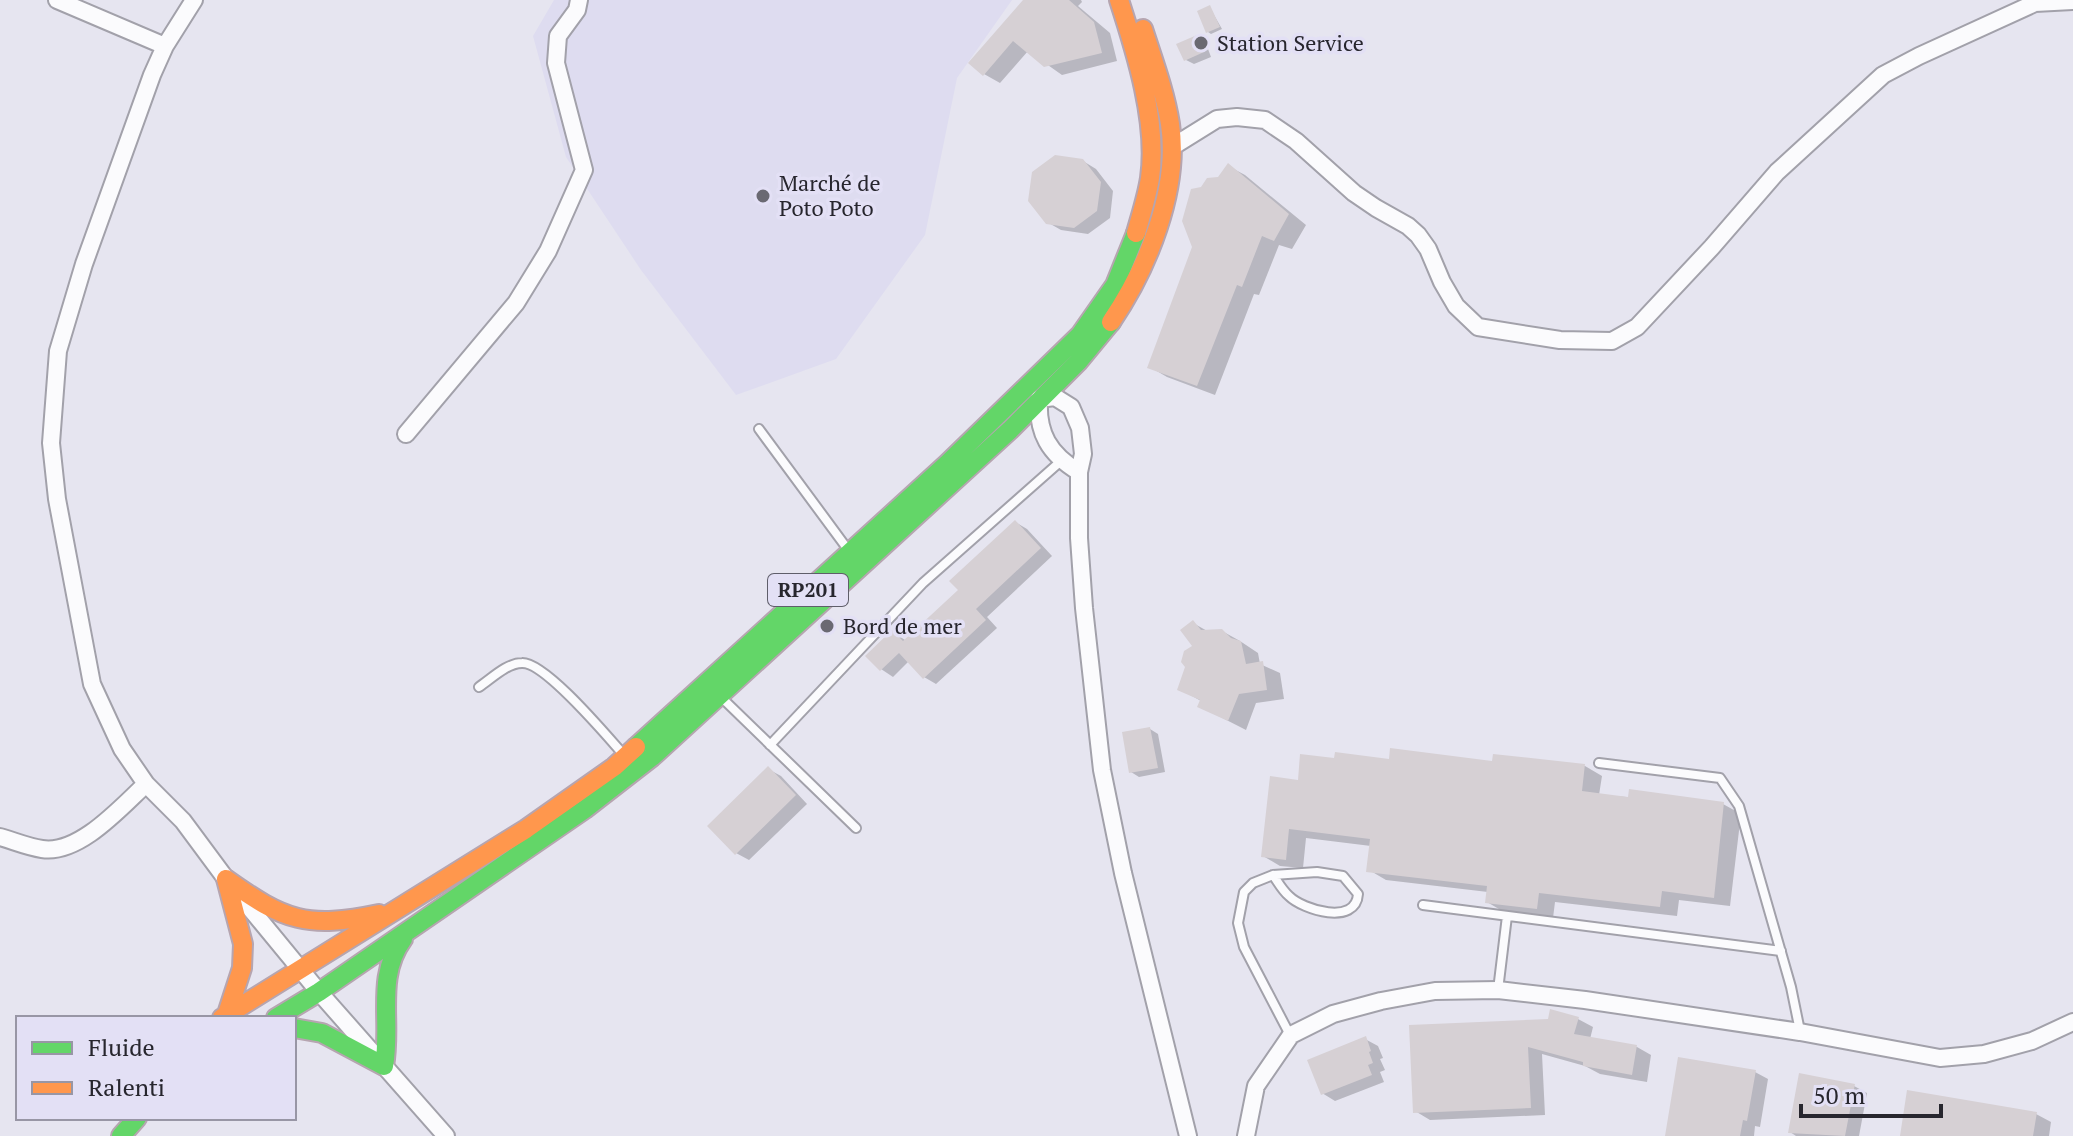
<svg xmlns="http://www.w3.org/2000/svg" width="2073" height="1136" font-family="'PT Serif',serif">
	<rect width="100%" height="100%" fill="#e6e5f0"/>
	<path fill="#dedcf0" d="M554 0H1012L957 78 925 235 836 359 736 395 641 270 566 157 533 36Z"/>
	<path fill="#0003" d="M1025 0H1081L1082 2 1078 6 1110 33 1117 61 1062 75 1028 51 1000 83 984 74Z
		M1210 8 1222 29 1211 34 1208 32Z
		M1196 37 1205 41 1211 57 1194 64 1186 60Z
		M1083 161 1096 169 1113 191 1110 218 1088 234 1061 230 1047 222Z
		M1228 166 1245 175 1306 225 1292 249 1279 245 1259 295 1254 294 1215 395 1167 377 1150 367 1194 247 1202 189 1219 179Z
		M1015 522 1027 529 1052 556 987 617 997 628 936 684 924 677 909 661 893 677 881 669 893 632 905 640 960 590Z
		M1193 623 1209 632 1222 631 1240 641 1258 653 1260 664 1280 673 1284 699 1256 703 1246 730 1199 706 1201 701 1180 689 1194 646Z
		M1150 729 1158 734 1165 772 1139 777 1131 772Z
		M1336 760 1585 766 1602 776 1599 795 1723 804 1741 814 1730 906 1679 900 1677 916 1555 902 1553 918 1504 912 1487 902 1488 892 1386 880 1369 870 1371 846 1306 838 1303 868 1280 866 1263 856 1299 782Z
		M768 769 781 776 807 804 749 860 736 853Z
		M1578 1019 1593 1027 1590 1039 1637 1047 1651 1055 1647 1082 1600 1074 1585 1066 1542 1054 1545 1115 1430 1120 1415 1111 1411 1026Z
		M1365 1039 1378 1046 1383 1058 1380 1059 1385 1070 1380 1072 1384 1082 1335 1101 1322 1093Z
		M1755 1072 1768 1079 1760 1127 1755 1126 1754 1136H1667Z
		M1854 1086 1867 1093 1859 1136H1796L1790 1132Z
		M2036 1114 2051 1122 2049 1136H1902Z"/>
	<path fill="#d6d0d4" d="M1023 0H1069L1094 22 1102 53 1044 67 1013 41 983 76 968 63Z
		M1210 5 1220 27 1206 33 1197 11Z
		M1197 35 1204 52 1184 61 1176 44Z
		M1055 155 1083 159 1101 182 1097 211 1074 228 1046 224 1028 201 1032 172Z
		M1228 163 1289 214 1274 241 1262 236 1242 287 1237 285 1197 386 1147 368 1192 247 1182 221 1191 189 1201 187 1207 178 1218 177Z
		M1015 520 1041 548 976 609 986 620 923 679 899 653 880 671 865 656 892 630 903 641 958 590 949 581Z
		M1193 620 1201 630 1222 629 1231 638 1241 641 1246 664 1263 661 1267 690 1239 694 1228 721 1197 707 1200 700 1177 690 1185 667 1181 662 1184 651 1192 646 1180 630Z
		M1150 727 1158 768 1129 773 1122 732Z
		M1390 748 1492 761 1493 754 1585 764 1582 791 1628 797 1629 789 1724 802 1714 898 1662 891 1660 907 1539 893 1537 909 1485 903 1487 886 1366 872 1370 839 1289 829 1286 860 1261 857 1270 776 1298 780 1300 754 1334 758 1335 752 1389 759Z
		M768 766 796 795 735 855 707 826Z
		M1550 1009 1579 1017 1574 1034 1637 1045 1632 1075 1583 1066V1062L1528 1047 1531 1108 1413 1113 1409 1025 1548 1019Z
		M1366 1036 1371 1051 1369 1052 1373 1063 1368 1065 1372 1075 1321 1095 1307 1060Z
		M1678 1057 1756 1070 1747 1121 1743 1120 1740 1136H1665Z
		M1799 1073 1855 1084 1845 1136 1788 1133Z
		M1907 1090 2037 1112 2033 1136H1900Z"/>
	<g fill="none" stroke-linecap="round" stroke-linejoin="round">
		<defs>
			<path id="lane" d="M759 429 849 551
				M479 687C491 679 507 663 522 663 545 662 606 735 623 754
				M722 698 856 828
				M770 745 923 583 1061 461
				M1599 763 1720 778 1739 806 1791 987 1800 1031
				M1273 875C1278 882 1282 890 1289 896 1303 910 1356 926 1358 894L1343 876 1317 872 1273 875 1253 883 1244 892 1238 923 1244 947 1290 1035
				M1423 905 1781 951
				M1498 990 1507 916"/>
			<path id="street" d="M57 0 165 46
				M194 0 165 46 152 75 84 264 58 351 51 443 57 499 92 684 122 749 146 784 183 821 226 879 319 992 446 1136
				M1172 147 1217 119 1237 117 1265 120 1296 141 1354 193 1376 208 1408 226 1418 235 1428 249 1442 282 1456 306 1478 327 1560 340 1612 341 1637 327 1712 247 1777 172 1883 75 1919 56 2035 3 2073 1
				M406 434 516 303 548 251 584 170 556 63 558 36 577 10 579 0
				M1079 472C1049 454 1037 433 1039 399L1055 397 1071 407 1080 428 1083 454 1079 472V538L1084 608 1102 770 1123 873 1188 1136
				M0 837C14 841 28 847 42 849 79 855 121 807 146 784
				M1246 1136 1256 1086 1291 1035 1333 1014 1381 1001 1435 991 1498 990 1585 1000 1800 1032 1940 1058 1984 1054 2032 1041 2073 1022"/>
			<path id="fast" d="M636 747 947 464 1080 335 1115 285 1136 233
				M276 1018 319 992 585 809 652 757 1010 430 1078 362 1111 322
				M294 1028 322 1033 384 1066C392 1022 375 977 403 939
				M121 1136 137 1118"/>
			<path id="slow" d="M1119 0C1136 52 1158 123 1150 178 1147 197 1141 215 1136 233
				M1111 322C1147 269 1180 190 1170 124 1165 92 1153 60 1143 29
				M226 879C285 921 307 929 379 914
				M226 879 243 944 242 968 227 1014
				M222 1018 526 829 614 767 636 747"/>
		</defs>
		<use href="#lane" stroke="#a2a1aa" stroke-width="12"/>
		<use href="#street" stroke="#a2a1aa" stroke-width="20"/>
		<use href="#fast" stroke="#b6a5b0" stroke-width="22"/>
		<use href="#slow" stroke="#b6a5b0" stroke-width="22"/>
		<use href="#lane" stroke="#fbfbfd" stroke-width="8"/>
		<use href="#street" stroke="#fbfbfd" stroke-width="16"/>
		<use href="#fast" stroke="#63d668" stroke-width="18"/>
		<use href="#slow" stroke="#ff974d" stroke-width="18"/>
	</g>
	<g fill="#6a6972" stroke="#e3e0f5" stroke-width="3">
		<circle cx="1201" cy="43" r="8"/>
		<circle cx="763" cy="196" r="8"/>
		<circle cx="827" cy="626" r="8"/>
	</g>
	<g text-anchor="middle" stroke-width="7" stroke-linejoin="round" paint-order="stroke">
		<rect fill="#e3e0f5" stroke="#5f5e6a" stroke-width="2" x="768" y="574" width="80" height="32" rx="6"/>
		<g font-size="20" font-weight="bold" fill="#27262e">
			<text x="808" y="597">RP201</text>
		</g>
		<g font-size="22" fill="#27262e" stroke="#e3e0f5" text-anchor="start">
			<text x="1217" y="51">Station Service</text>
			<text x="779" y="191">Marché de<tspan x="779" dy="25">Poto Poto</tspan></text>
			<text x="843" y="634">Bord de mer</text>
		</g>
	</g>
	<rect x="16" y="1016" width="280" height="104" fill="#e3e0f5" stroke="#9896a5" stroke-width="2"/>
	<rect x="32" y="1042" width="40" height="12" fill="#63d668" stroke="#9896a5" stroke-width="2"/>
	<text x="88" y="1056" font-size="24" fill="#27262e">Fluide</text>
	<rect x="32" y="1082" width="40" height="12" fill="#ff974d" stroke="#9896a5" stroke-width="2"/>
	<text x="88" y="1096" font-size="24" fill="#27262e">Ralenti</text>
	<path d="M1801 1104v12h140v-12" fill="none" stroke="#27262e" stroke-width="4"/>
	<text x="1813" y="1104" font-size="24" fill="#27262e" stroke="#e3e0f5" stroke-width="6" paint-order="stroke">50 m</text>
</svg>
